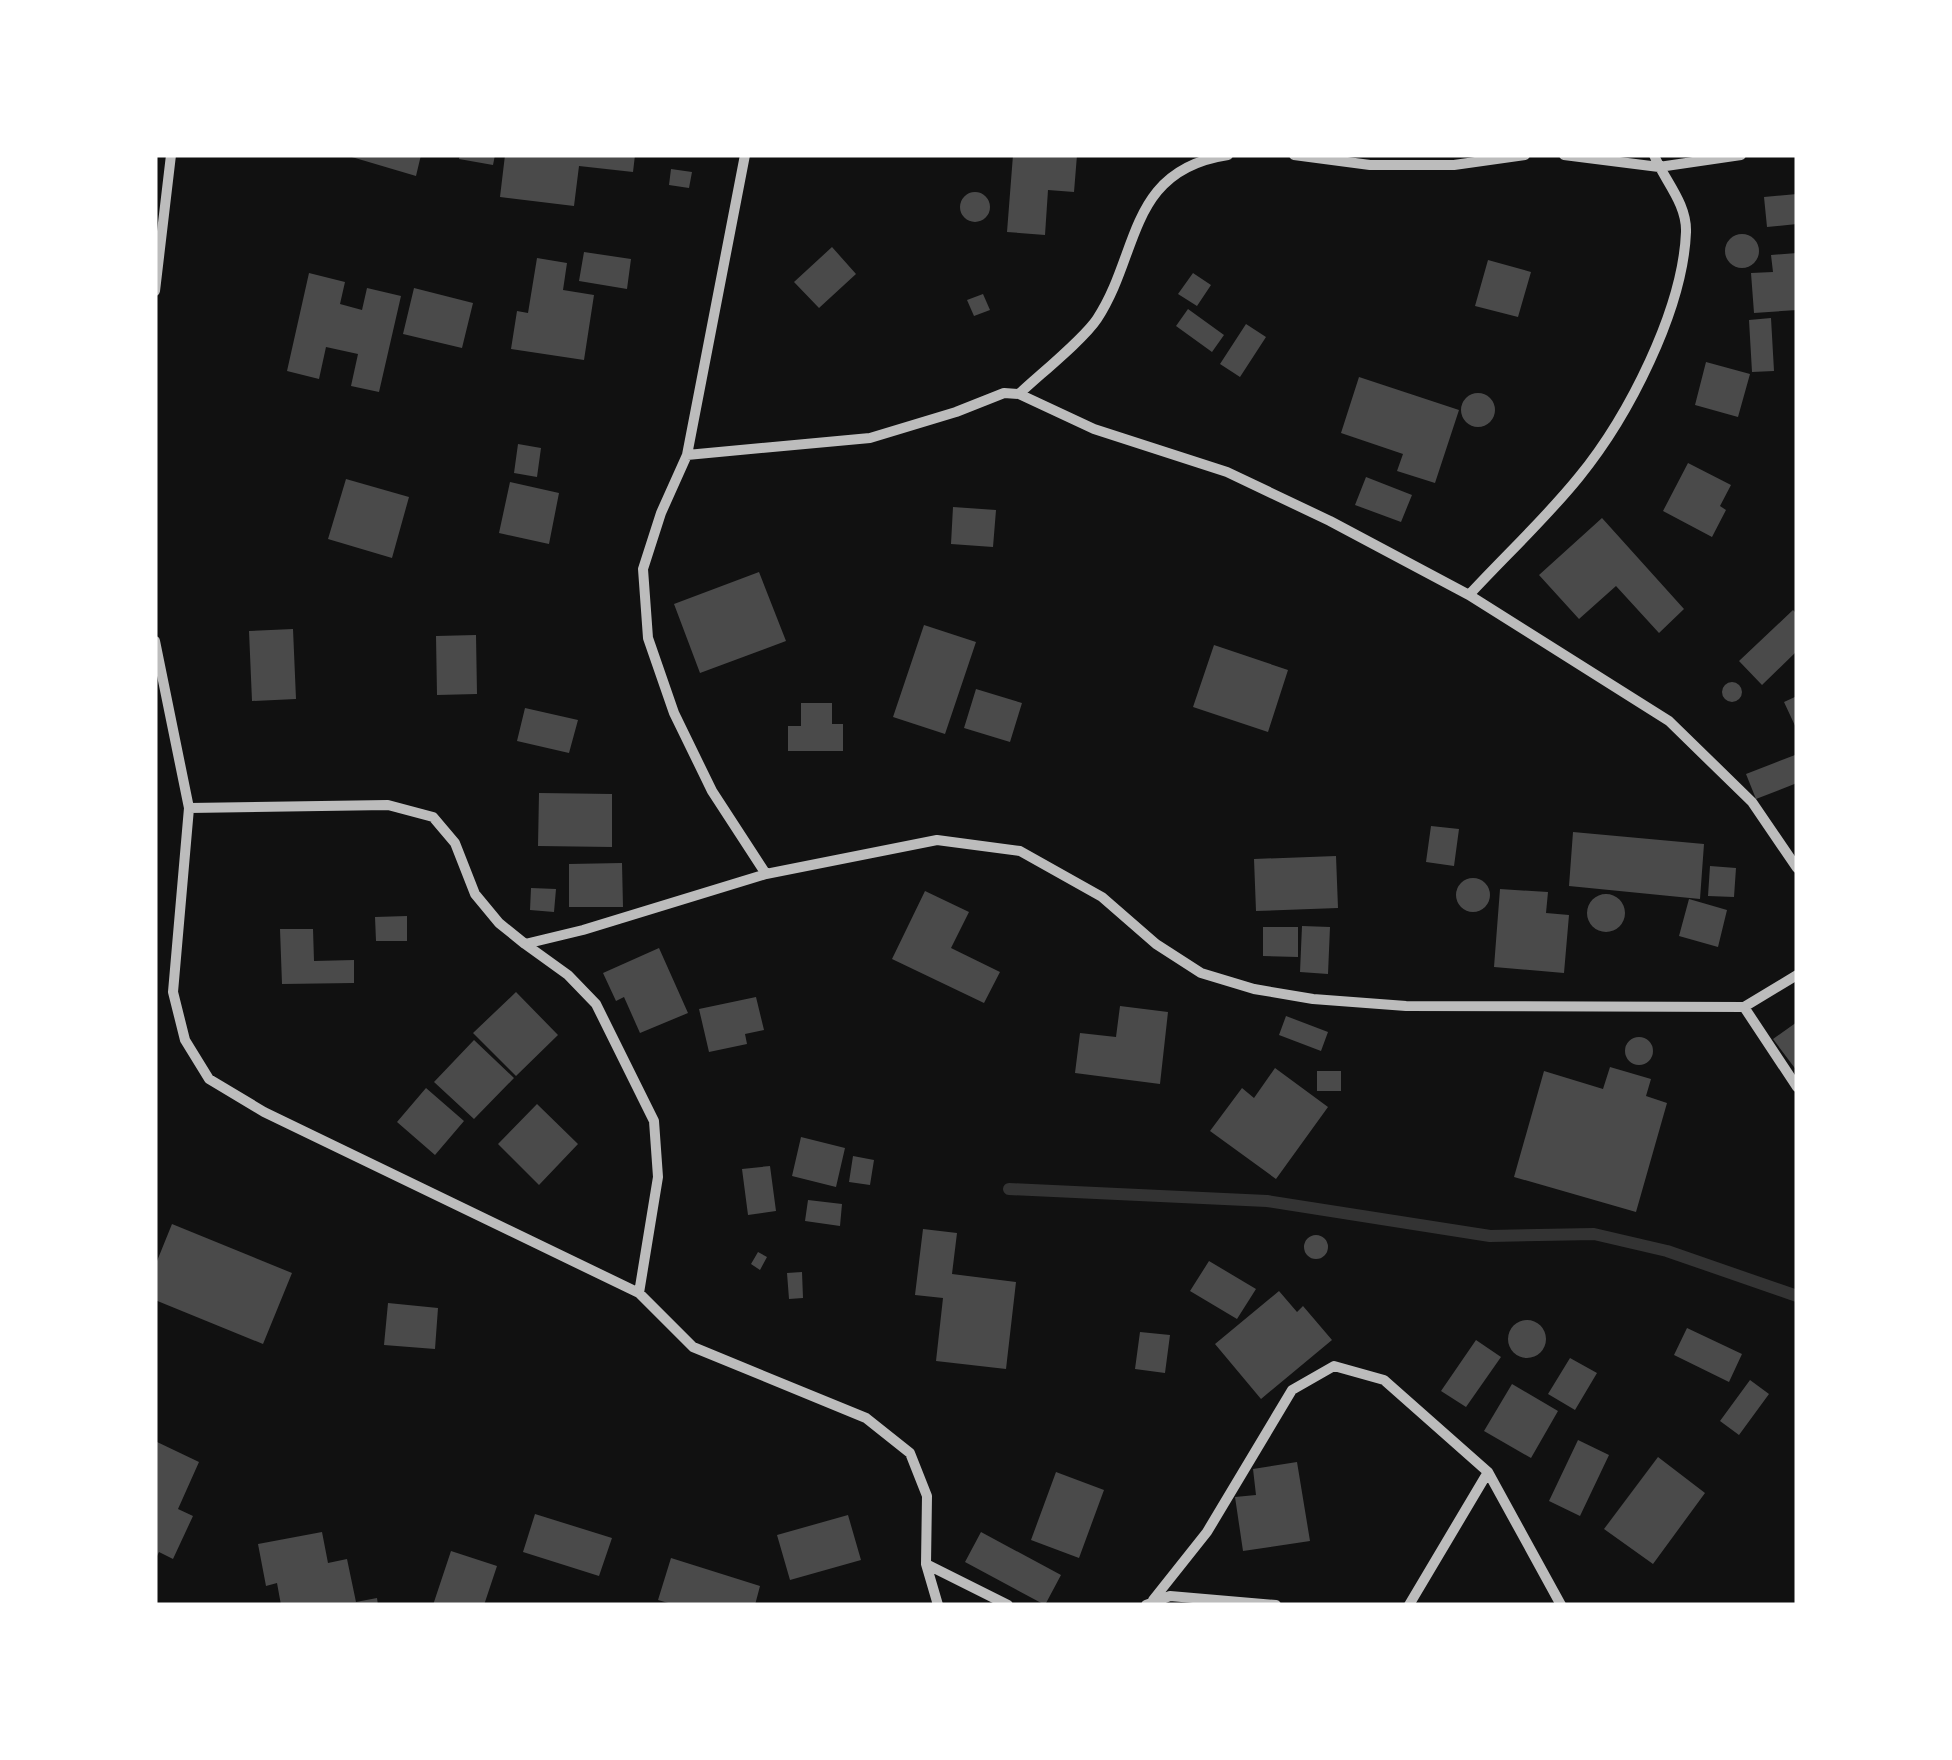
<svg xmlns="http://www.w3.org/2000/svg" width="1952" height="1760" font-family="Commissioner,sans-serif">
	<rect width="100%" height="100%" fill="#111"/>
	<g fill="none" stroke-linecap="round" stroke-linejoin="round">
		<path stroke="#333" stroke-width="12" d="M1009 1189 1267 1201 1490 1236 1594 1234 1667 1251 1797 1296"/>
	</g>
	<path fill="#4a4a4a" d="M345 155H421L416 176Z
		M460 155H495L493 165 459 159Z
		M505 155H635L633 172 579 166 574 206 500 197Z
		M1013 155H1077L1074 192 1048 190 1045 235 1007 232Z
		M671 169 692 172 689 188 669 185Z
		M960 207a15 15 0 1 1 30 0a15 15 0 1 1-30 0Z
		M1797 194V224L1767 227 1764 197Z
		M1725 251a17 17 0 1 1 34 0a17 17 0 1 1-34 0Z
		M832 247 856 274 819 308 794 282Z
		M584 252 631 259 627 289 579 281Z
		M1797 253V310L1754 313 1751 273 1773 272 1771 255Z
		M537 258 567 263 563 290 594 295 584 360 511 349 517 311 528 313Z
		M1488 260 1531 272 1518 317 1475 306Z
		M309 273 345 282 340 304 362 310 367 288 401 296 379 392 351 386 358 354 326 347 319 379 287 371Z
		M1193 273 1211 285 1197 306 1178 294Z
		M414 288 473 303 462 348 403 334Z
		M983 294 990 310 974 316 967 300Z
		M1188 309 1224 335 1212 352 1176 326Z
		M1771 318 1774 371 1752 372 1749 320Z
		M1246 324 1266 337 1240 377 1220 364Z
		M1706 362 1750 374 1738 417 1695 405Z
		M1359 377 1459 410 1435 483 1397 471 1403 454 1341 433Z
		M1461 410a17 17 0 1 1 34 0a17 17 0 1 1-34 0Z
		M518 444 541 448 537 477 514 473Z
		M1688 463 1731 485 1720 506 1726 510 1712 537 1663 511Z
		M1366 477 1412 495 1401 522 1355 505Z
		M346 479 409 497 392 558 328 539Z
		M510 482 559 493 549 544 499 533Z
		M953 507 996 510 993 547 951 544Z
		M1602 518 1684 609 1659 633 1616 586 1579 619 1539 575Z
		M759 572 786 641 700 673 674 604Z
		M1793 610 1797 614V651L1762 685 1739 661Z
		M924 625 976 642 945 734 893 717Z
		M293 629 296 699 252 701 249 631Z
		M476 635 477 694 437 695 436 636Z
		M1214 645 1288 670 1268 732 1193 707Z
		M1722 692a10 10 0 1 1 20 0a10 10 0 1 1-20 0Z
		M976 689 1022 703 1010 742 964 728Z
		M1797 696V730L1784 702Z
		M801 703H832V724H843V751H788V726H801Z
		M525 708 578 720 569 753 517 741Z
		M1795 755 1797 783 1756 799 1746 774Z
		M539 793 612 794V847L538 846Z
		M1431 826 1459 829 1454 866 1426 862Z
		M1573 832 1704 844 1700 899 1569 886Z
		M1336 856 1338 908 1256 911 1254 859Z
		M622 863 623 907H569V864Z
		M1710 866 1736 868 1734 897 1708 896Z
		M1456 895a17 17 0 1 1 34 0a17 17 0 1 1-34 0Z
		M531 888 556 889 554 912 530 910Z
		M1500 889 1548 892 1546 913 1569 915 1564 973 1494 967Z
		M925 891 969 912 951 948 1000 972 984 1003 892 959Z
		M1587 913a19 19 0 1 1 38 0a19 19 0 1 1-38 0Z
		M1689 899 1727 910 1718 947 1679 936Z
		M407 916V941H376L375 917Z
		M1302 926 1330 927 1328 974 1300 972Z
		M1263 927H1298V957L1263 956Z
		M280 929H313L314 961 354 960V983L282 984Z
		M659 948 688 1013 640 1033 624 997 616 1001 603 973Z
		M516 992 558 1035 516 1076 473 1033Z
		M756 997 764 1030 745 1034 747 1044 709 1052 699 1009Z
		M1120 1006 1168 1012 1160 1084 1075 1073 1080 1033 1116 1037Z
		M1286 1016 1328 1032 1321 1051 1279 1035Z
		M1797 1022V1071L1773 1039Z
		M1625 1051a14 14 0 1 1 28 0a14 14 0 1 1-28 0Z
		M474 1040 514 1078 474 1119 434 1082Z
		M1610 1067 1651 1079 1646 1096 1667 1103 1636 1212 1514 1177 1544 1071 1603 1089Z
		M1275 1068 1328 1107 1276 1179 1210 1131 1242 1088 1254 1098Z
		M1317 1071H1341V1091H1317Z
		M426 1088 464 1121 435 1155 397 1122Z
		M537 1104 578 1144 539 1185 498 1144Z
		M801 1137 845 1148 836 1187 792 1176Z
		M853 1156 874 1160 870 1185 849 1182Z
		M770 1166 776 1211 748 1215 742 1169Z
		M808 1200 842 1204 840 1226 805 1221Z
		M172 1224 292 1273 263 1344 155 1300V1266Z
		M923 1229 957 1233 952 1274 1016 1282 1006 1369 936 1361 943 1298 915 1295Z
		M1304 1247a12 12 0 1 1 24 0a12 12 0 1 1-24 0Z
		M758 1252 767 1257 760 1270 751 1264Z
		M1209 1261 1256 1289 1237 1319 1190 1291Z
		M802 1272 803 1298 789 1299 787 1273Z
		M1279 1291 1297 1312 1303 1306 1332 1340 1261 1399 1215 1344Z
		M388 1303 438 1308 435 1349 384 1345Z
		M1508 1339a19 19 0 1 1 38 0a19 19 0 1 1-38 0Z
		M1687 1328 1742 1354 1729 1382 1674 1355Z
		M1140 1332 1170 1335 1165 1373 1135 1369Z
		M1476 1340 1501 1357 1466 1407 1441 1391Z
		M1570 1358 1597 1373 1575 1410 1548 1394Z
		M1750 1380 1769 1394 1739 1435 1720 1421Z
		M1512 1384 1558 1411 1531 1458 1484 1431Z
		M1578 1440 1609 1455 1580 1516 1549 1501Z
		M155 1441 199 1462 178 1509 193 1516 173 1559 159 1552 155 1560Z
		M1658 1457 1705 1493 1653 1564 1604 1529Z
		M1297 1462 1310 1541 1243 1551 1235 1497 1256 1495 1253 1469Z
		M1056 1472 1104 1490 1079 1558 1031 1540Z
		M535 1514 612 1538 599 1576 523 1552Z
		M848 1515 861 1560 790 1580 777 1535Z
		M322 1532 328 1563 347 1559 356 1602 377 1598 378 1605H281L277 1583 266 1586 258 1544Z
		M981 1532 1061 1575 1045 1605 965 1562Z
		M451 1551 497 1566 484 1605H433Z
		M671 1558 760 1586 755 1605H675L658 1600Z"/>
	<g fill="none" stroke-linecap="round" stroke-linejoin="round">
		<path stroke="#bcbcbc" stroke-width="10" d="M745 155 687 455 661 513 643 569 648 638 674 713 712 791 766 874
			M1294 155 1370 165H1454L1525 155
			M1564 155 1659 167 1741 155
			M1654 155C1664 180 1687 203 1686 232 1683 310 1628 417 1579 477 1546 518 1505 556 1469 595L1669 721 1752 802 1797 868
			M155 291 171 155
			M1019 394C1039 375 1083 340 1097 319 1140 254 1127 170 1228 155
			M687 455 870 438 956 412 1004 393 1019 394 1094 429 1227 472 1330 521 1469 595
			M155 641 189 808 173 992 185 1040 209 1079 264 1112 639 1293 693 1347 866 1418 910 1453 927 1496 926 1564 1008 1605
			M189 808 388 805 433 817 455 843 475 894 499 923 525 944 583 930 766 874 937 840 1020 851 1102 897 1156 944 1201 973 1254 989 1313 999 1406 1006 1744 1007 1797 975
			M525 944 568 975 596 1004 654 1121 658 1177 639 1293
			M1744 1007 1797 1087
			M926 1564 938 1605
			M1153 1600 1207 1532 1292 1390 1334 1366 1384 1380 1488 1472 1561 1605
			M1146 1605 1170 1596 1276 1605
			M1409 1605 1488 1472"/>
	</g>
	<rect width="1952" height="1760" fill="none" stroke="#ffffff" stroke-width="315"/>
</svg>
